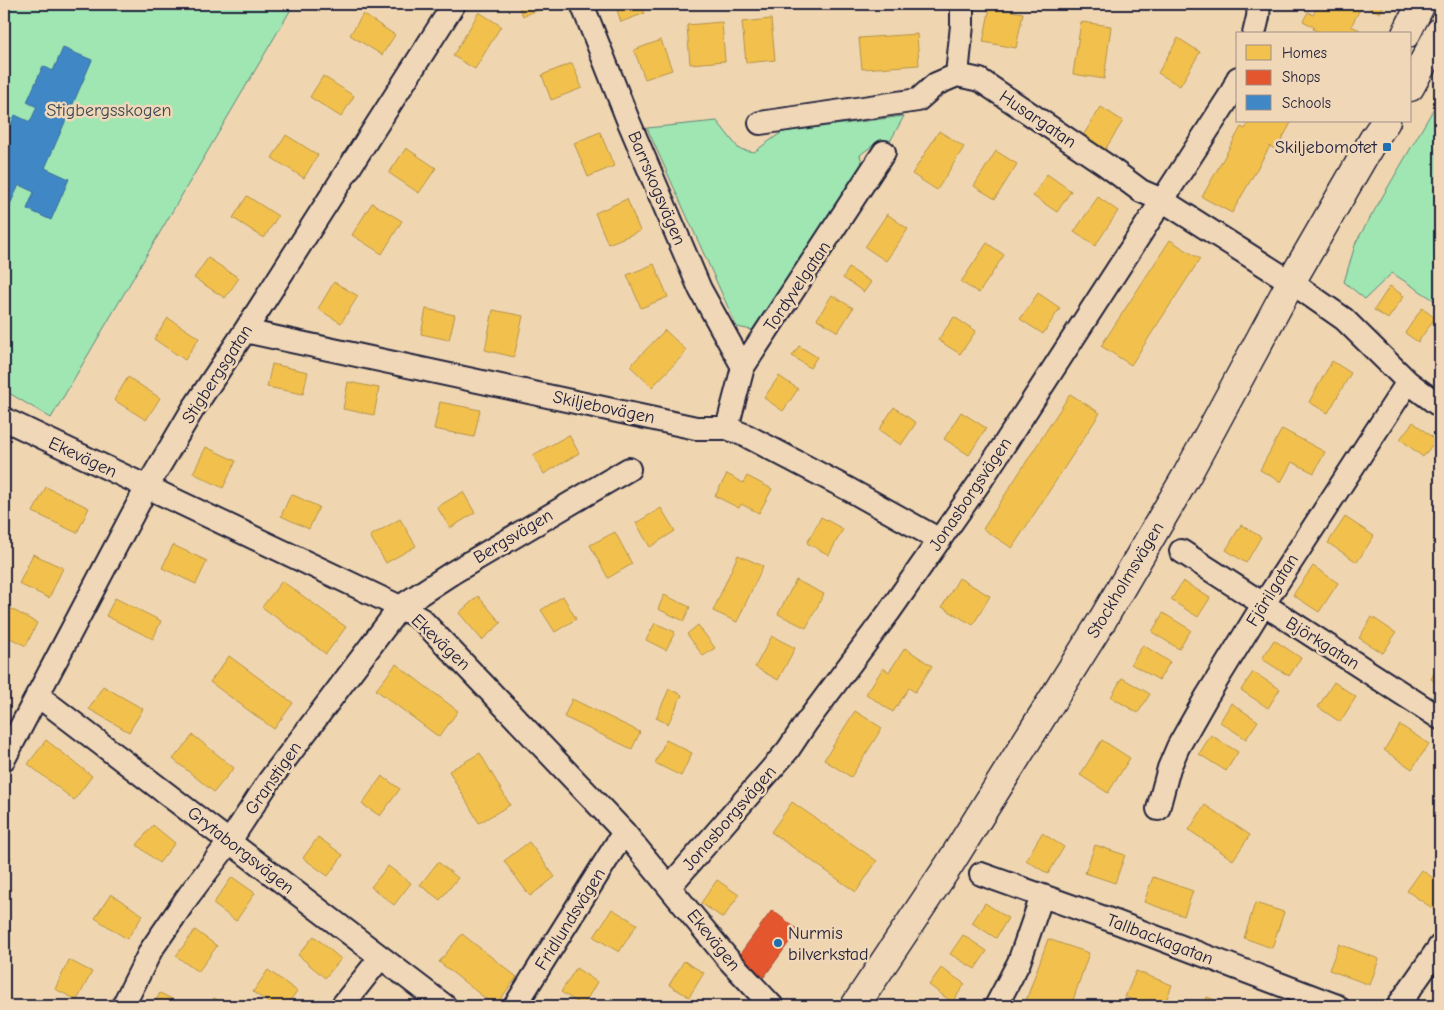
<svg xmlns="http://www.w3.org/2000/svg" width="1444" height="1010" font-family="'Comic Neue',sans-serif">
	<rect width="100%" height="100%" fill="#efd6b1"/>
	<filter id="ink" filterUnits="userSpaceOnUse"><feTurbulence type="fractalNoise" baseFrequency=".02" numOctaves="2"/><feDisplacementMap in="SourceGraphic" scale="10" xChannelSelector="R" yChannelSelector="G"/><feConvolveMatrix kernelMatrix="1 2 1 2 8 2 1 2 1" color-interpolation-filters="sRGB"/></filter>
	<g filter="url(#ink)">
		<path fill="#9fe6b3" stroke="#608477" d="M4 4H294L51 418 4 390Z
			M1440 98V304L1392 273 1365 299 1344 282 1356 242Z
			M904 116 887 147 877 142 860 155 865 175 757 331 737 327 647 128 717 121 739 149 754 152 782 132Z"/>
		<path fill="#f2c14e" stroke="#b49148" d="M518 4H545L546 7 523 16Z
			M615 4H641L645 13 621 22Z
			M1319 4H1363L1351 26 1360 30 1358 34H1322L1313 29 1314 27 1303 21 1308 12 1313 15Z
			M1363 4H1385L1380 13Z
			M990 7 1023 13 1016 48 983 42Z
			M479 12 501 26 475 69 453 56Z
			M363 14 395 35 382 55 350 35Z
			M771 19 775 60 746 63 742 22Z
			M722 22 725 61 690 64 687 25Z
			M1081 22 1111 26 1104 79 1073 74Z
			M917 34 919 65 862 69 859 38Z
			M1178 38 1200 52 1180 86 1158 73Z
			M661 40 672 70 645 79 634 50Z
			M572 63 582 88 551 100 542 75Z
			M323 76 354 96 341 117 310 97Z
			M1101 107 1123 121 1104 151 1082 137Z
			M1250 121H1292L1276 150 1270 146 1232 213 1202 197 1241 127 1245 129Z
			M939 131 964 147 937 190 912 174Z
			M600 132 614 166 588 177 574 143Z
			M286 135 318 155 304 178 272 158Z
			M406 148 436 168 419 193 389 173Z
			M996 151 1017 164 995 199 974 186Z
			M1047 174 1071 191 1057 212 1033 196Z
			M247 196 278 216 264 238 233 218Z
			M1098 197 1118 211 1095 246 1074 232Z
			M627 199 640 231 608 244 595 213Z
			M372 203 402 221 382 254 352 235Z
			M887 214 908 229 886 261 865 247Z
			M1170 240 1200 259 1131 365 1101 346Z
			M987 243 1004 255 979 293 961 282Z
			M208 258 239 278 225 298 194 278Z
			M654 264 668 297 641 308 627 275Z
			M849 268 871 282 864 292 843 278Z
			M334 282 358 296 341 323 318 309Z
			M1390 286 1404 296 1388 319 1374 310Z
			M1038 293 1060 308 1043 334 1020 319Z
			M832 295 853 308 838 332 817 319Z
			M1422 308 1435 318 1418 342 1405 333Z
			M426 309 455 315 449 340 421 334Z
			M493 310 523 316 514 357 485 350Z
			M954 317 976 331 960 354 938 340Z
			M168 318 199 338 185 360 154 339Z
			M665 330 687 351 652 387 630 366Z
			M799 346 817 357 810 368 792 356Z
			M1332 361 1351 373 1328 413 1309 402Z
			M272 364 308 372 303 394 267 387Z
			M779 376 798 389 783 411 764 398Z
			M128 377 160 398 146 420 114 400Z
			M348 382 379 388 374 415 343 409Z
			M1070 394 1100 413 1012 548 983 529Z
			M440 402 480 410 474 437 434 429Z
			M894 407 916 423 901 445 879 430Z
			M961 412 986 428 969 455 944 439Z
			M1413 422 1436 440 1423 457 1400 439Z
			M1282 429 1325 452 1314 473 1292 462 1281 482 1260 470Z
			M569 435 579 453 544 474 533 455Z
			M206 447 236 461 223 488 193 473Z
			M727 474 743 483 747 476 772 489 759 513 741 504 739 508 715 496Z
			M46 487 89 508 77 533 33 512Z
			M463 492 475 513 450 528 437 507Z
			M291 494 319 507 309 529 281 516Z
			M661 508 675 531 650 547 636 523Z
			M821 517 843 529 829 555 807 543Z
			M1345 517 1374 536 1357 562 1328 543Z
			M400 519 416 546 386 563 370 536Z
			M1241 525 1261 537 1246 563 1226 550Z
			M615 532 632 564 608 578 590 545Z
			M173 545 207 561 196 584 162 568Z
			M33 554 63 568 49 598 19 584Z
			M738 555 763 566 737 622 713 611Z
			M1313 566 1338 583 1319 612 1293 595Z
			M959 578 990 596 973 625 942 607Z
			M796 580 824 594 806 628 778 614Z
			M282 581 346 627 326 654 262 607Z
			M1183 581 1210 598 1198 617 1171 600Z
			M664 595 690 607 684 621 658 609Z
			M478 596 501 623 482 640 459 613Z
			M563 596 576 619 555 632 541 610Z
			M115 598 161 621 153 639 106 616Z
			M4 605 37 623 26 646 4 635Z
			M1163 613 1191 630 1179 649 1152 632Z
			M1372 617 1396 633 1383 653 1359 638Z
			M655 623 675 632 666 650 646 640Z
			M698 625 715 648 703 656 687 634Z
			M772 636 795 648 778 680 755 667Z
			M1274 640 1301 658 1289 676 1262 659Z
			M1143 645 1170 662 1159 680 1131 664Z
			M905 648 932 666 915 692 909 688 893 712 866 694 883 668 889 672Z
			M229 656 293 703 274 729 210 682Z
			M1440 663V685L1431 679Z
			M396 664 458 711 439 737 376 690Z
			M1253 672 1280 689 1268 708 1241 690Z
			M1122 678 1150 694 1138 713 1111 697Z
			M1334 682 1356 697 1340 722 1318 707Z
			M103 686 143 709 129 732 89 709Z
			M669 689 682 695 668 724 656 718Z
			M572 699 640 732 632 749 564 717Z
			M1231 703 1258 721 1246 739 1220 722Z
			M855 711 882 728 851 777 824 760Z
			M1400 725 1429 744 1412 769 1384 750Z
			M193 735 234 768 214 792 173 759Z
			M1211 735 1238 752 1226 771 1199 754Z
			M46 740 92 776 74 800 28 764Z
			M666 740 692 753 681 776 655 763Z
			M1102 740 1130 758 1108 793 1080 775Z
			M480 753 510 805 479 823 449 771Z
			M382 776 400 789 380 816 362 804Z
			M792 802 877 861 856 892 771 832Z
			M1205 805 1250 835 1233 860 1189 830Z
			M153 825 175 843 159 863 137 845Z
			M1042 833 1064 847 1048 874 1026 860Z
			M318 837 343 855 328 876 303 858Z
			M529 842 555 877 530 896 504 861Z
			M1095 845 1125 855 1115 883 1085 873Z
			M4 853 11 857 4 871Z
			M438 862 458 878 440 900 420 885Z
			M388 866 411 883 394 905 371 887Z
			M1422 870 1440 883V902L1435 910 1407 891Z
			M232 877 255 893 236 921 213 904Z
			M1153 877 1193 891 1184 916 1144 902Z
			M717 880 739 895 723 918 701 903Z
			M111 894 143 915 127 939 95 918Z
			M985 903 1008 918 996 938 972 923Z
			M1255 903 1284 912 1272 948 1244 938Z
			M612 909 637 924 619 952 594 937Z
			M195 930 217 946 198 972 176 956Z
			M462 934 517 977 495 1006 439 962Z
			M963 935 987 951 975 969 950 954Z
			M314 936 341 959 325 978 298 955Z
			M1048 939 1089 953 1071 1006H1024Z
			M1339 944 1379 959 1370 985 1329 970Z
			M69 960 92 972 77 1000 55 989Z
			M684 961 704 973 689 997 669 985Z
			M576 968 597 982 583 1006 561 992Z
			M941 968 965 984 952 1002 929 985Z
			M268 970 297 991 286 1006H273L253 992Z
			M1136 971 1172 985 1164 1006H1149L1125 997Z
			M160 993 178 1002 176 1006H153Z
			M1207 997 1230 1006H1204Z
			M214 998 229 1006H212L210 1005Z"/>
		<path fill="#e4572e" stroke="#aa4732" d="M772 910 798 930 764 977 737 958Z"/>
		<path fill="#3f88c5" stroke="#36699c" d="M63 48 92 60 45 168 69 179 51 220 27 209 34 192 19 185 5 215 4 214V142L15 115 30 122 37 107 27 102 43 66 53 71Z"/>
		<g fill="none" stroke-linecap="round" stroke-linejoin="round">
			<defs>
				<path id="minor" d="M582 4 628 120 700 289 743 367
					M1254 34 1258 17 1259 4
					M957 75 962 25V4
					M760 123 918 100 936 84 957 75 980 80 1106 165 1141 191 1162 200 1291 282 1344 319 1408 382 1440 406
					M245 331 696 428H727L747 436 850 490 940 540
					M4 419 400 607 422 620 624 832 728 959 772 1006
					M727 428 743 367 884 152
					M1181 551 1440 718
					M37 695 445 1006
					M4 759 147 487 193 409 245 331 454 4
					M1158 809 1169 768 1178 747 1207 696 1263 605 1408 382
					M981 874 1116 922 1337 1006
					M670 886 788 750 806 723 889 612 982 479 1231 94 1238 78
					M123 1006 151 950 189 895 230 841 269 781 400 607 452 573 629 469
					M342 1006 380 958
					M515 1006 624 832
					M996 1006 1019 962 1042 896
					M1398 1006 1440 946"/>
				<path id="secondary" d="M1406 34 1421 4
					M1410 87 1440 32
					M855 1006 949 865 1103 619 1187 475 1291 282 1373 140 1386 121"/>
			</defs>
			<use href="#minor" stroke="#22223b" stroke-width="26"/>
			<use href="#secondary" stroke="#22223b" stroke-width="31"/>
			<use href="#minor" stroke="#f0d7b8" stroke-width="22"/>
			<use href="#secondary" stroke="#f0d7b8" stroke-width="28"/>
		</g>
	</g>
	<g fill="#1f6fb2" stroke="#f0d7b8" stroke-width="2">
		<rect x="1382" y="142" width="10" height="10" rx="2.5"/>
		<circle cx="778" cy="943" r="5"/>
	</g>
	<g text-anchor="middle" stroke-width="5" stroke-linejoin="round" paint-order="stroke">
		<g font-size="18" fill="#3b4953" stroke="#f0d7b8">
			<text x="109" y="116">Stigbergsskogen</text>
		</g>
		<g font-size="18" fill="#22223b" stroke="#f0d7b8">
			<text transform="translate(1038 119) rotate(34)" y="6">Husargatan</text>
			<text transform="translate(657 188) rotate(67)" y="6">Barrskogsvägen</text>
			<text transform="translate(797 286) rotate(-56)" y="6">Tordyvelgatan</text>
			<text transform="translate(217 374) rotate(-57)" y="6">Stigbergsgatan</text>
			<text transform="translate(604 407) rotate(12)" y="6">Skiljebovägen</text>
			<text transform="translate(83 457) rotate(25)" y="6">Ekevägen</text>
			<text transform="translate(970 494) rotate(-56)" y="6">Jonasborgsvägen</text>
			<text transform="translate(513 536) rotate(-31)" y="6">Bergsvägen</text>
			<text transform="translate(1125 580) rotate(-59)" y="6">Stockholmsvägen</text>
			<text transform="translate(1272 590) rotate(-58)" y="6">Fjärilgatan</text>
			<text transform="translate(441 642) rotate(43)" y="6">Ekevägen</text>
			<text transform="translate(1323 643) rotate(32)" y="6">Björkgatan</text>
			<text transform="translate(273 778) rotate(-55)" y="6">Granstigen</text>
			<text transform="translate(729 818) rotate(-49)" y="6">Jonasborgsvägen</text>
			<text transform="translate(241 850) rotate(38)" y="6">Grytaborgsvägen</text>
			<text transform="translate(570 919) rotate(-58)" y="6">Fridlundsvägen</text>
			<text transform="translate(1160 939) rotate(21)" y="6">Tallbackagatan</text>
			<text transform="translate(714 940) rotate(51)" y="6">Ekevägen</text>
		</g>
		<g font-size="18" fill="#22223b" stroke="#f0d7b8" text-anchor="end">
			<text x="1377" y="153">Skiljebomotet</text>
			<text x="788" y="939" text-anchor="start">Nurmis<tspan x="788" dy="21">bilverkstad</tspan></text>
		</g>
	</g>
	<rect width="1444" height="1010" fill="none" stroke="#f0d7b8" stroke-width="20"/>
	<rect x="10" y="10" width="1424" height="990" fill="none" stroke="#22223b" stroke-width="2" filter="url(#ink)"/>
	<rect x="1236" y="32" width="175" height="90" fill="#f0d7b8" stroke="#9e8f86"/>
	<rect x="1246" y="45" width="25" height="15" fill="#f2c14e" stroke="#9e8f86"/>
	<text x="1282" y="58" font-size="15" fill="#22223b">Homes</text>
	<rect x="1246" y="70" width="25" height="15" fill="#e4572e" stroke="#9e8f86"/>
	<text x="1282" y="82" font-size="15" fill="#22223b">Shops</text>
	<rect x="1246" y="95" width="25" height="15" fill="#3f88c5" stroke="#9e8f86"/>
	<text x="1282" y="108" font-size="15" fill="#22223b">Schools</text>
</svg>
